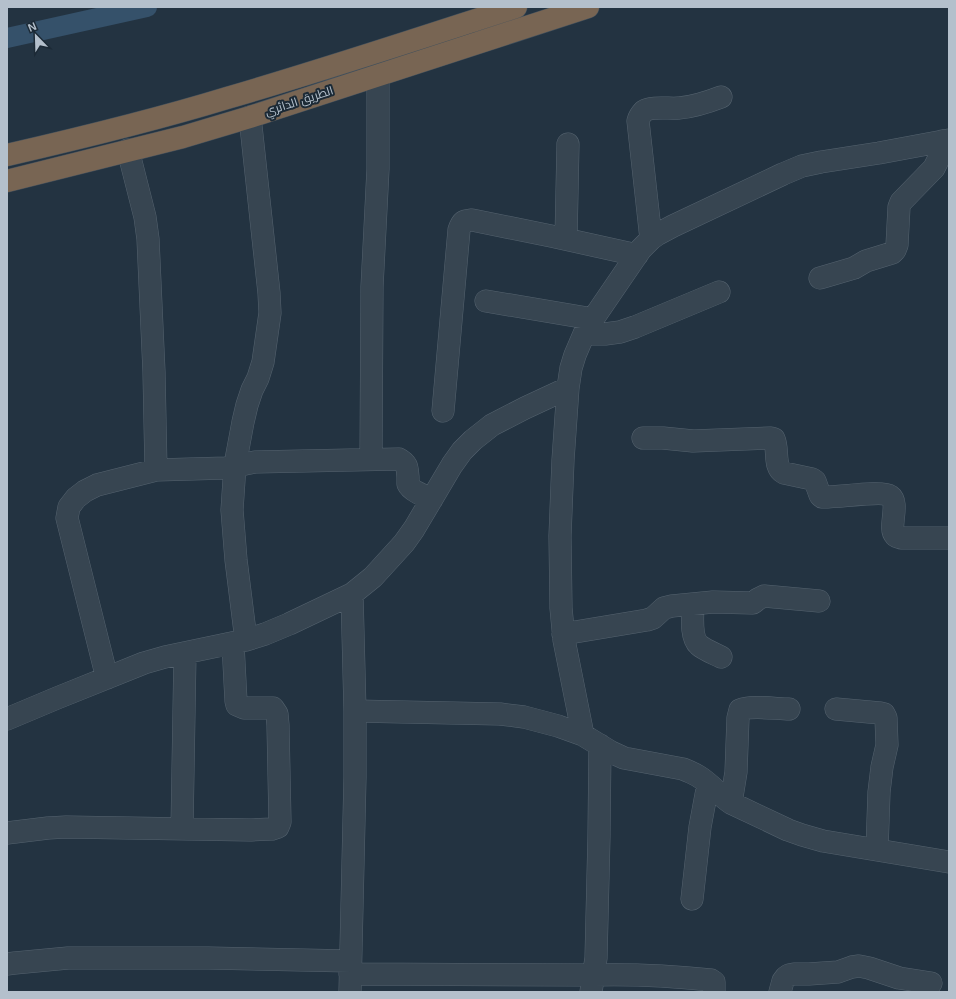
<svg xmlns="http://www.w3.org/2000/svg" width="956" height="999" font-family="Helvetica,Cairo,sans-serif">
	<rect width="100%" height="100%" fill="#233341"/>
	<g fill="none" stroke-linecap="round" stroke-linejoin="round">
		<path stroke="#35516a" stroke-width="20" d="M7 38 147 7"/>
		<defs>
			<path id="minor" d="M128 150 145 217 148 239 154 372 156 470
				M566 239 568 144
				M651 239 638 121C639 117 641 114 644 111 652 106 670 109 679 108 693 107 708 102 721 97
				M820 278 854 268 866 261 892 253 895 250 897 245 899 207 901 202 934 168 938 160 942 141
				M486 301 593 319
				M584 334H605L620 332 635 327 719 292
				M443 411 459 230C462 221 463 221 472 220L551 236 637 255
				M643 438H663L693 441 771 438 774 439C779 450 773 467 784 473L812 479 815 481 820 495 822 497C836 498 881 490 890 496 900 503 888 528 895 535 896 537 899 537 901 538H949
				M371 459 372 287 378 169V76
				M693 604C693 615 690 637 699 645 703 649 715 654 721 657
				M563 634 647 620 653 618 664 608 672 606 713 602 753 603 758 599 764 596 819 601
				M246 640 236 560 232 510 235 465 243 422 247 405 252 390 258 378 263 362 270 313 269 293 250 117
				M107 678 67 518 69 507 76 498 85 491 97 485 156 470 226 468 255 462 399 459C408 464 407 468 408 477 408 478 408 483 408 484 411 491 425 496 432 499
				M836 709 880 713 884 714 886 718 887 745 882 767 879 792 877 850
				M355 711 500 714 524 717 558 726 583 735 611 752 624 758 683 769C688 771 693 773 698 776 710 783 719 795 731 803L788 830 802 835 823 841 949 862
				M7 719 57 698 144 663 165 657 246 640 265 634 289 624 352 594 373 577 404 543 414 529 452 465 462 451 473 440 492 425 525 408 568 388
				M583 735 564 640 561 608 560 536 563 460 568 388 571 368 575 355 584 334 593 319 632 262 641 249 651 239 658 234 673 226 783 174 802 166 821 162 879 153 949 140
				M731 803 736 772 738 718 740 710C751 705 777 709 789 709
				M182 829 185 653
				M7 833 48 828 66 827 251 830 272 829 278 827 280 822 278 725 277 714 273 708H244L237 705 236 701 233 644
				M692 899 700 827 708 784
				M7 964 15 963 68 958H208L350 961
				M350 974 594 975C633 974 672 976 711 980L714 982V992
				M350 992 355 777V711L352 594
				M591 992 596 958 599 836 600 745
				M780 992 783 981 786 977 789 975 794 974H809L838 972 852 967 859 966 869 968 899 978 931 983"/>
			<path id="highway" d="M7 155C81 138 155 120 227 98 324 70 420 38 516 7
				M7 181 183 137 250 117 588 7"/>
		</defs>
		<use href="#minor" stroke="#55636f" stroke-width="23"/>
		<use href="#highway" stroke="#42505c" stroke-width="23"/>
		<use href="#minor" stroke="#374551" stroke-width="22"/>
		<use href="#highway" stroke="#786553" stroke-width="22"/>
	</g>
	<g text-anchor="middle" stroke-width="4" stroke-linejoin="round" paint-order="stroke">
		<g font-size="12" fill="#b4c0cc" stroke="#1c2a36">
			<text transform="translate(299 101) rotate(-18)" y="4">الطريق الدائري</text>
		</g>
	</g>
	<rect width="956" height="999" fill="none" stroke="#b4c0cc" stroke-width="16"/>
	<g transform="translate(36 36) rotate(337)" stroke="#1c2a36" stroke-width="3" paint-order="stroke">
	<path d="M0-3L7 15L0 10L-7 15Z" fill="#b4c0cc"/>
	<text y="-6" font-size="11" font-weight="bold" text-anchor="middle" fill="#b4c0cc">N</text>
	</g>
</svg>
